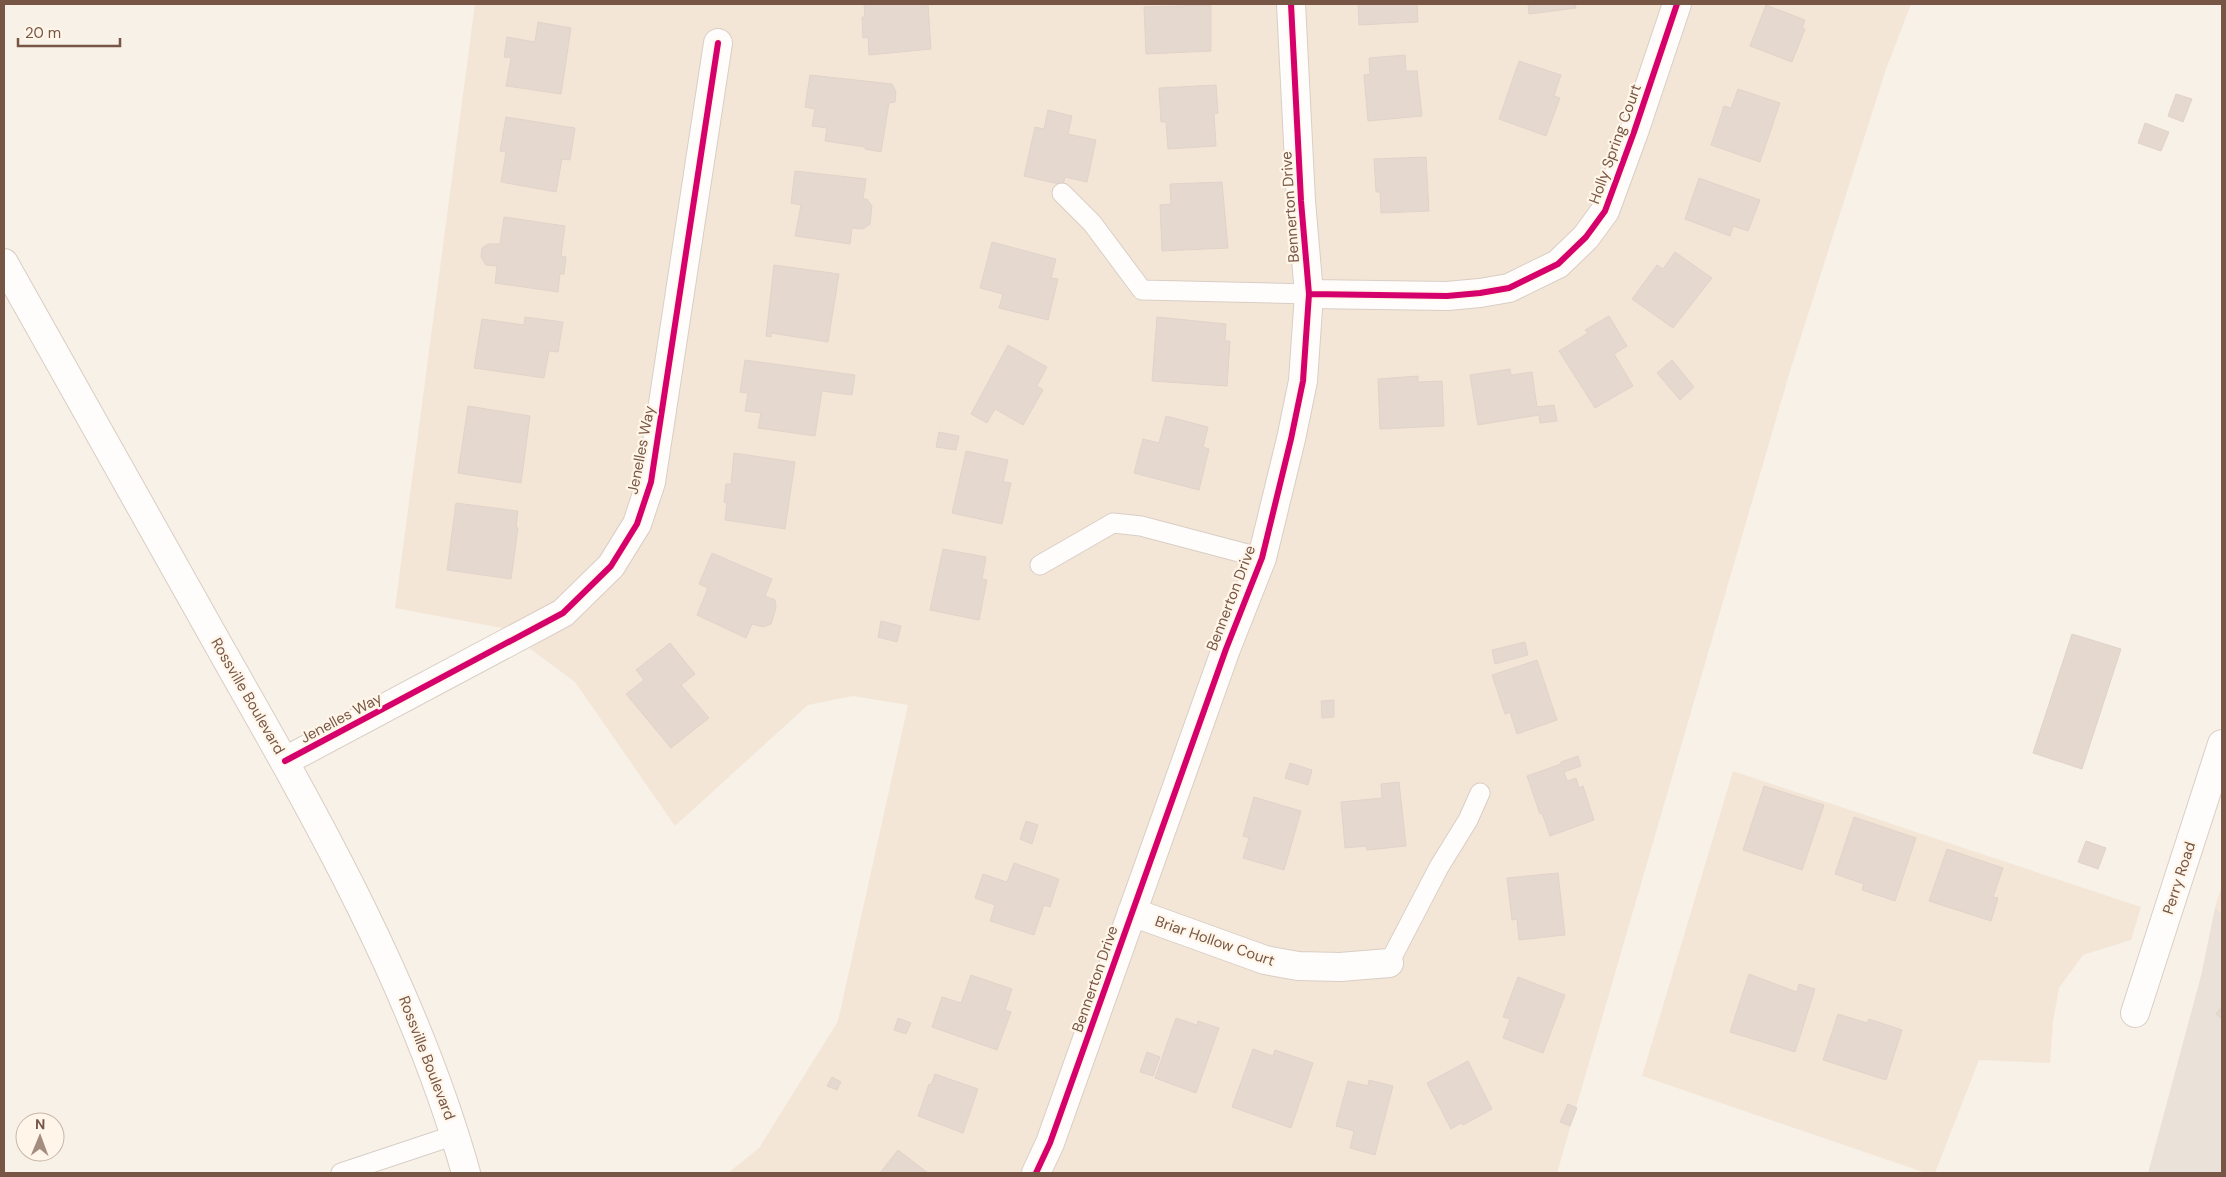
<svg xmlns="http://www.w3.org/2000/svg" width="2226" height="1177" font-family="'DM Sans',sans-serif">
	<rect width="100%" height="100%" fill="#f8f1e7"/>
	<path fill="#f4e6d7" d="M475 4H1911L1886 69 1790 371 1557 1173H728L759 1148 838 1021 908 705 853 696 808 705 675 826 575 682 502 628 395 608Z
		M1733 771 2141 907 2131 940 2083 955 2059 988 2053 1021 2050 1063 1979 1060 1935 1173H1926L1642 1076Z
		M2222 884V913L2215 908Z"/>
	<path fill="#eae1d9" d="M2215 908 2222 913V1173H2148L2201 976Z"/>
	<path fill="#e4d8cf" stroke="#e1d3c9" d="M864 4H928L931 49 869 55 868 37 863 38 862 17H865Z
		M1358 4H1417L1418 22 1359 25Z
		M1528 4H1575L1576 8 1529 14Z
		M1211 5V51L1146 54 1144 7Z
		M1766 5 1805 20 1802 28 1805 29 1792 62 1750 46Z
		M538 22 571 28 561 94 506 86 511 58 504 57 507 37 535 42Z
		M1405 55 1406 71H1417L1422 116 1368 121 1364 75 1370 74 1369 58Z
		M1519 61 1561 75 1554 96 1560 98 1546 136 1499 119Z
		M810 75 892 84 896 92 895 102 889 103 881 152 865 149V147L825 141 827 128 812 126 815 109 805 107Z
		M1216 85 1218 113 1214 114 1216 146 1168 149 1166 122H1161L1159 88Z
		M1738 89 1780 103 1760 162 1711 145 1724 106 1731 108Z
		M2176 94 2192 99 2183 122 2168 116Z
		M1048 110 1072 116 1068 134 1096 140 1087 182 1065 177 1063 185 1024 176 1035 127 1044 129Z
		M506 117 575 128 570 160 562 159 556 192 501 182 506 152 500 151Z
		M2145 123 2169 132 2161 151 2138 143Z
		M1426 157 1429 211 1381 213 1380 192H1376L1374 159Z
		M795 171 866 179 863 199H867L872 206 870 224 863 229 852 228 850 244 795 236 801 205 791 203Z
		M1699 178 1760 200 1748 231 1733 226 1730 236 1685 219Z
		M1222 182 1228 248 1162 251 1160 205 1171 204 1170 184Z
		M504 217 565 226 561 256 566 257 564 274H560L558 292 495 283 497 266 486 265 481 257 482 248 488 244H500Z
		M992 242 1056 259 1051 278 1058 279 1048 320 999 308 1003 294 980 288Z
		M1675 252 1712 278 1673 328 1632 299 1657 265 1663 269Z
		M774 265 839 274 828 342 771 333V337L766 336Z
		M1609 316 1627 346 1614 354 1633 386 1595 408 1559 351 1588 333 1585 330Z
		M525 317 563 322 558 352 549 351 544 378 474 368 482 319 524 325Z
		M1157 317 1226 324 1225 341H1230L1227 386 1152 381Z
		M1008 345 1047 367 1037 386 1043 390 1023 425 995 409 987 423 971 414Z
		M745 360 855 375 852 395 822 391 815 436 758 428 761 413 745 411 748 393 740 392Z
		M1672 360 1694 387 1680 400 1657 373Z
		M1510 369 1511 375 1532 372 1537 407 1554 405 1557 421 1540 423 1539 415 1478 425 1470 375Z
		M1418 376V382L1442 381 1444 426 1380 429 1378 379Z
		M468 406 530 416 521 483 458 473Z
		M1166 416 1208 427 1203 447 1209 449 1199 490 1134 473 1143 439 1159 443Z
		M939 432 959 436 956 450 936 447Z
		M966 451 1008 460 1003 482 1011 483 1002 524 952 513Z
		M734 453 795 462 785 529 725 520 727 503 724 502 726 484H731Z
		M456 503 518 511 516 527 518 528 511 579 447 570Z
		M943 549 986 557 982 579 987 580 979 620 930 610Z
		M712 553 772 579 765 596 775 600 776 608 771 624 763 627 752 624 746 638 697 615 708 588 699 584Z
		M881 621 901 626 897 642 878 637Z
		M2072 634 2121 649 2082 769 2033 753Z
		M1525 642 1528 655 1495 664 1492 650Z
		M670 643 695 674 681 685 709 718 671 748 626 694 644 680 636 670Z
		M1537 660 1557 720 1517 734 1510 712 1505 714 1492 675Z
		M1334 700V717L1322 718 1321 701Z
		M1578 756 1581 766 1564 772 1567 781 1576 778 1579 788 1583 786 1594 820 1550 836 1542 813 1540 814 1527 776 1561 764V762Z
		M1290 763 1312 770 1308 785 1285 778Z
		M1399 782 1406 846 1367 850 1366 846 1345 848 1341 802 1382 798 1381 784Z
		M1764 786 1824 805 1802 870 1743 850Z
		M1254 797 1301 811 1284 870 1243 858 1249 838 1243 836Z
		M1854 817 1916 838 1895 901 1862 890 1864 884 1835 874Z
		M1026 821 1038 825 1032 844 1020 839Z
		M2086 841 2106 848 2098 869 2078 862Z
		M1947 849 2003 868 1993 897 1998 898 1991 921 1929 901Z
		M1014 863 1059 879 1050 907 1044 905 1034 935 990 921 995 905 975 898 983 874 1007 882Z
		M1558 873 1565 935 1519 940 1517 919 1512 920 1507 878Z
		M1749 974 1797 992 1799 984 1815 989 1795 1052 1730 1032Z
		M971 975 1012 989 1005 1010 1011 1012 997 1050 932 1027 942 997 961 1003Z
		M1518 977 1565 995 1543 1053 1503 1038 1510 1019 1503 1017Z
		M2222 1006V1019L2216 1014Z
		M1838 1014 1867 1023 1869 1019 1902 1030 1886 1080 1823 1060Z
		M898 1018 911 1023 906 1034 894 1030Z
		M1176 1018 1197 1025 1198 1021 1219 1028 1196 1093 1155 1078Z
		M1253 1049 1273 1056 1275 1050 1313 1063 1291 1128 1232 1107Z
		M1147 1052 1160 1057 1153 1076 1140 1072Z
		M1468 1061 1492 1109 1463 1125 1461 1123 1451 1129 1427 1083Z
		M935 1074 978 1089 963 1133 918 1116 929 1084 931 1085Z
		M832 1077 841 1082 837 1090 827 1086Z
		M1369 1080 1393 1086 1375 1155 1350 1148 1354 1131 1336 1126 1348 1081 1368 1086Z
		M1568 1104 1577 1108 1570 1126 1560 1122Z
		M898 1150 928 1173H880Z"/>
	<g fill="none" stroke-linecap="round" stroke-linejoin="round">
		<defs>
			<path id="lane" d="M1062 193 1092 223 1142 290 1309 294
				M1040 565 1113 523 1141 526 1262 558
				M1389 963 1439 867 1468 820 1480 793
				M341 1173 455 1135"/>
			<path id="street" d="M1309 294 1447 296 1480 293 1509 288 1558 264 1586 237 1605 211 1634 132 1677 4
				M285 761 563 613 611 566 637 524 651 482 718 43
				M1132 912 1265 960 1298 966 1340 967 1389 963
				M2135 1013 2222 744
				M1036 1173 1050 1143 1226 649 1262 558 1291 439 1303 381 1309 294 1301 201 1291 4"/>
			<path id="secondary" d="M4 263C77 393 150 523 223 653 318 820 414 988 466 1173"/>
		</defs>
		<use href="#lane" stroke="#d9cec5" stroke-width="21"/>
		<use href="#street" stroke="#d9cec5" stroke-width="30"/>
		<use href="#secondary" stroke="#d8cdc3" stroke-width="30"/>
		<use href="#lane" stroke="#fefdfb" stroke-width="19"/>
		<use href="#street" stroke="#fefdfb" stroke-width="28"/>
		<use href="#secondary" stroke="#fefdfb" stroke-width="28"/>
		<defs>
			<path id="cycleway" d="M1309 294 1447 296 1480 293 1509 288 1558 264 1586 237 1605 211 1634 132 1677 4
				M285 761 563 613 611 566 637 524 651 482 718 43
				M1036 1173 1050 1143 1226 649 1262 558 1291 439 1303 381 1309 294 1301 201 1291 4"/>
		</defs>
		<use href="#cycleway" stroke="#fff6e9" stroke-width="9"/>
		<use href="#cycleway" stroke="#d6006c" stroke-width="6"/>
	</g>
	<g text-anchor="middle" stroke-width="4.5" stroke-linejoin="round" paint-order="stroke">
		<g font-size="15" fill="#775646" stroke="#fff6e9">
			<text transform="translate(1615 144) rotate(-70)" y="5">Holly Spring Court</text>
			<text transform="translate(1290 207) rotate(-94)" y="5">Bennerton Drive</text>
			<text transform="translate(641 450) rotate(-79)" y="5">Jenelles Way</text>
			<text transform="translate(1231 598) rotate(-69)" y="5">Bennerton Drive</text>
			<text transform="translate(248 696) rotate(60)" y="5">Rossville Boulevard</text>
			<text transform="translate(341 718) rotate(-28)" y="5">Jenelles Way</text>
			<text transform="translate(2179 878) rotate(-72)" y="5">Perry Road</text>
			<text transform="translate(1215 941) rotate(19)" y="5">Briar Hollow Court</text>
			<text transform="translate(1095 979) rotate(-71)" y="5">Bennerton Drive</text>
			<text transform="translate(427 1058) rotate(69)" y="5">Rossville Boulevard</text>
		</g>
	</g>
	<rect width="2226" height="1177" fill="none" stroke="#775646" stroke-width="10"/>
	<g transform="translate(40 1137) rotate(1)"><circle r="24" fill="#fff6e9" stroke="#c9b6a8"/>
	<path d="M0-4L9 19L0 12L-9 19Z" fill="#a48c7e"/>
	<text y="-8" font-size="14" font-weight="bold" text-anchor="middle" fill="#775646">N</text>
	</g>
	<path d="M18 38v8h102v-8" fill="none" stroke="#775646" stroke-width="2.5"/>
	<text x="25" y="38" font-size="15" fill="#775646" stroke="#fff6e9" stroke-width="4" paint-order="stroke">20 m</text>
</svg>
